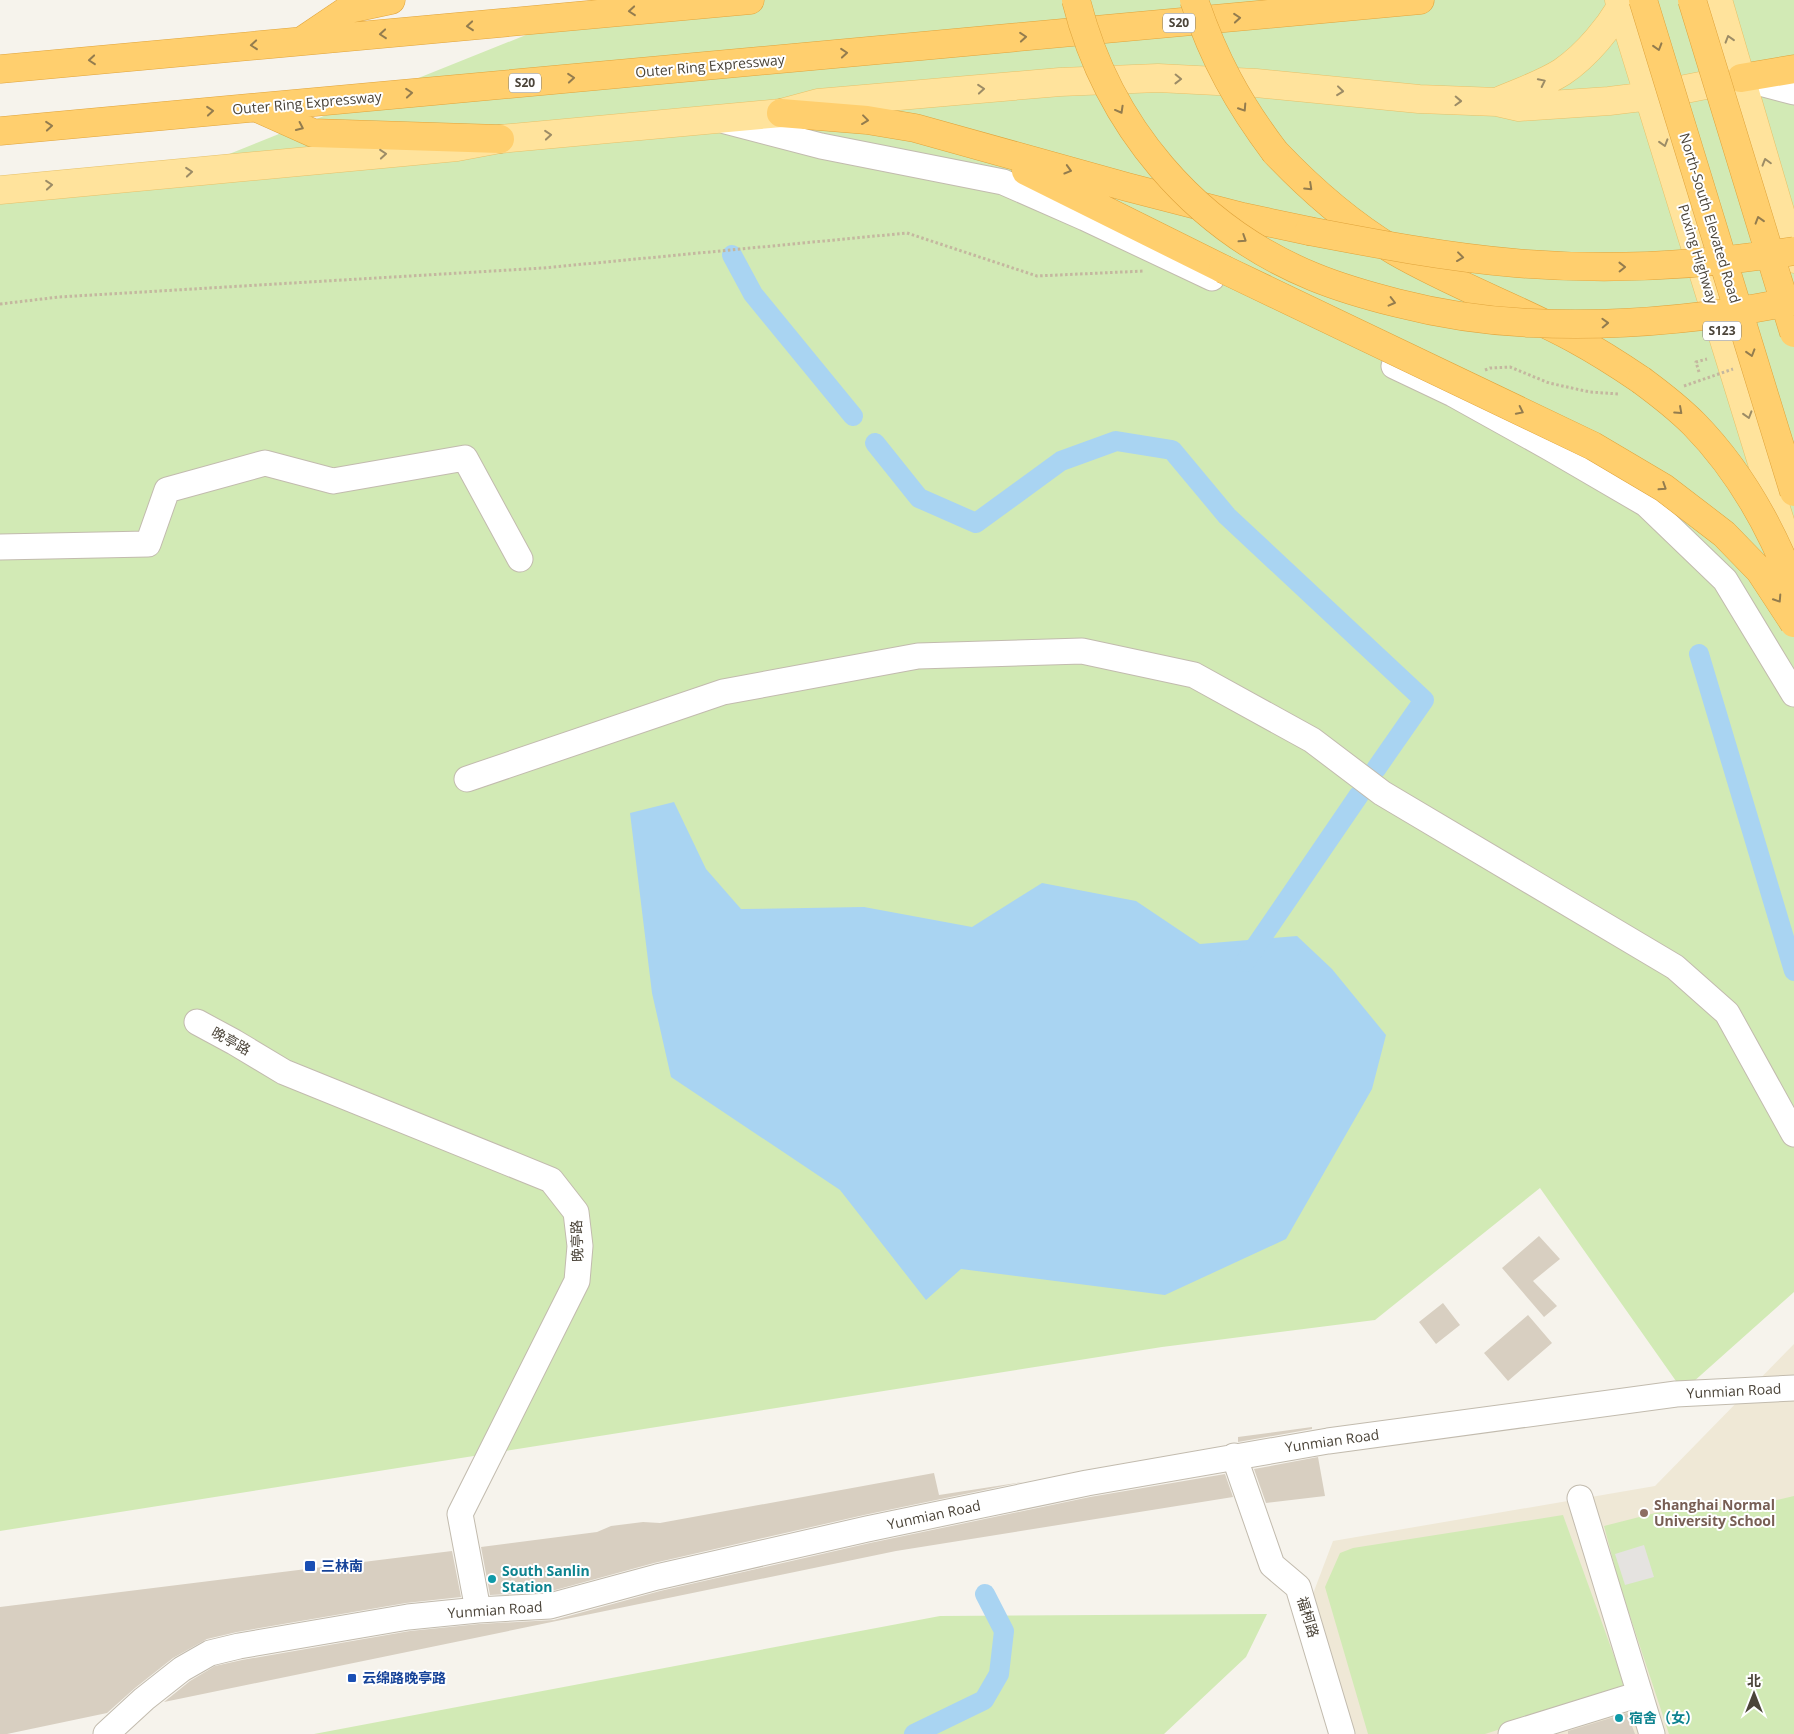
<svg xmlns="http://www.w3.org/2000/svg" width="1794" height="1734" font-family="'Open Sans','Noto Sans SC',sans-serif">
	<rect width="100%" height="100%" fill="#f6f3ec"/>
	<path fill="#efe8d6" d="M1794 1344V1734H1355L1311 1599 1333 1541 1655 1486Z"/>
	<path fill="#d2eab5" d="M613 0H1794V1292L1683 1391 1540 1188 1375 1320 1162 1347 0 1531V203L142 189Z
		M1794 1496V1734H1669L1619 1583 1604 1526 1655 1513 1764 1503Z
		M1563 1515 1626 1689 1485 1734H1368L1325 1587 1340 1553 1353 1548Z
		M1267 1614 1246 1657 1164 1734H314L940 1616Z"/>
	<path fill="#e5e3e0" d="M1644 1545 1654 1577 1625 1585 1615 1554Z"/>
	<path fill="#a9d4f2" d="M674 802 706 869 741 909 864 907 972 927 1042 883 1136 901 1200 944 1297 936 1332 969 1386 1035 1372 1089 1286 1239 1165 1295 961 1269 926 1300 840 1190 671 1077 652 993 630 813Z"/>
	<g fill="none" stroke-linecap="round" stroke-linejoin="round">
		<path stroke="#a9d4f2" stroke-width="20" d="M732 255 753 294 853 416
			M875 443 919 498 976 523 1061 461 1116 441 1172 450 1227 516 1424 700 1376 769
			M1699 654 1794 971
			M1245 962 1359 795
			M914 1734 984 1700 999 1674 1004 1631 985 1594"/>
	</g>
	<path fill="#d8cfc1" d="M1539 1236 1560 1259 1533 1281 1557 1306 1544 1317 1502 1268Z
		M1443 1303 1460 1325 1436 1344 1419 1322Z
		M1528 1315 1552 1343 1508 1381 1484 1353Z
		M1312 1427V1429L1238 1442V1437Z
		M1318 1457 1325 1496 1266 1503 1254 1469Z
		M934 1473 939 1495 1023 1482 864 1515 654 1563 548 1592 490 1595 481 1547 597 1532 611 1526 643 1522 660 1523Z
		M1225 1474 1233 1497 896 1551 164 1702 190 1681 215 1666 242 1660 410 1631 479 1624 554 1620 660 1591 870 1543 1090 1497Z
		M452 1551 461 1597 406 1603 237 1632 207 1639 173 1658 135 1688 107 1713 7 1734H0V1607Z
		M1627 1713 1635 1734H1568V1731Z"/>
	<g fill="none" stroke-linecap="round" stroke-linejoin="round">
		<defs>
			<path id="minor" d="M1741 78 1794 92
				M725 121 821 146 1003 182 1085 218 1212 278
				M1394 366 1453 394 1550 448 1646 504 1725 580 1794 694
				M0 547 148 544 167 490 265 463 333 481 465 458 520 559
				M467 779 723 692 918 656 1082 651 1194 675 1312 740 1382 793 1675 967 1727 1013 1794 1134
				M197 1022 234 1042 284 1072 551 1180 576 1212 580 1246 577 1281 460 1514 478 1610
				M1234 1456 1272 1565 1298 1587 1342 1734
				M1580 1498 1652 1734
				M106 1734 144 1699 182 1669 210 1653 239 1646 408 1617 478 1610 550 1606 657 1577 867 1529 1087 1483 1328 1441 1676 1394 1794 1388
				M1511 1734 1640 1694"/>
			<path id="major" d="M1619 0 1792 560
				M1718 0 1794 259
				M1499 101C1520 92 1543 84 1562 72 1587 55 1610 27 1625 0
				M0 190 457 147 500 139 781 113 818 103 1060 82 1158 78 1256 83 1419 99 1497 102 1519 107 1609 101 1650 96 1741 78"/>
			<path id="highway" d="M303 40 349 9 391 0
				M0 69 750 0
				M1741 78 1794 69
				M257 108 313 133 500 139
				M781 113 867 120 915 128 1127 187 1243 217 1309 231
				M0 131 1420 0
				M1275 152C1311 190 1350 224 1395 251 1452 284 1515 307 1573 338 1597 351 1619 365 1641 380
				M1026 171 1223 269"/>
		</defs>
		<use href="#minor" stroke="#c2bbae" stroke-width="27"/>
		<use href="#major" stroke="#e6c16a" stroke-width="29"/>
		<use href="#highway" stroke="#e0a43c" stroke-width="29"/>
		<path stroke="#c4b79f" stroke-width="3" stroke-dasharray="2.5 2.5" stroke-linecap="butt" d="M0 304 59 297 543 268 907 233 1037 276 1144 271
			M1485 370 1490 368 1510 367 1549 383 1590 392 1619 394
			M1699 372 1696 362 1707 359"/>
		<use href="#minor" stroke="#fff" stroke-width="25"/>
		<use href="#major" stroke="#ffe39c" stroke-width="28"/>
		<use href="#highway" stroke="#ffcf6e" stroke-width="28"/>
		<defs>
			<path id="highway-bridge" d="M1076 0C1107 125 1194 228 1314 277 1341 288 1369 296 1397 303 1440 314 1485 321 1530 323 1618 327 1707 319 1794 301
				M1194 0C1214 59 1238 103 1275 152
				M1643 0 1794 492
				M1692 0 1794 333
				M1309 231C1377 244 1445 257 1515 263 1608 271 1701 266 1794 251
				M1223 269 1593 446 1664 488 1724 534 1760 571 1794 623
				M1641 380C1660 394 1678 408 1694 424 1740 471 1771 527 1794 587"/>
		</defs>
		<use href="#highway-bridge" stroke="#e0a43c" stroke-width="29" stroke-linecap="butt"/>
		<path stroke="#c4b79f" stroke-width="3" stroke-dasharray="2.5 2.5" stroke-linecap="butt" d="M1684 386 1733 369"/>
		<use href="#highway-bridge" stroke="#ffcf6e" stroke-width="28"/>
	</g>
	<defs><path id="oneway-chevron" d="M-2-3.5L2.5 0L-2 3.5" fill="none" stroke-width="1.6" stroke-linecap="round" stroke-linejoin="round" transform="scale(1.25)"/></defs>
	<g stroke="#937c4e">
		<use href="#oneway-chevron" transform="translate(632 11) rotate(175)"/>
		<use href="#oneway-chevron" transform="translate(1237 18) rotate(-5)"/>
		<use href="#oneway-chevron" transform="translate(470 26) rotate(175)"/>
		<use href="#oneway-chevron" transform="translate(383 34) rotate(175)"/>
		<use href="#oneway-chevron" transform="translate(1023 37) rotate(-5)"/>
		<use href="#oneway-chevron" transform="translate(254 45) rotate(175)"/>
		<use href="#oneway-chevron" transform="translate(1658 47) rotate(73)"/>
		<use href="#oneway-chevron" transform="translate(844 53) rotate(-5)"/>
		<use href="#oneway-chevron" transform="translate(92 60) rotate(175)"/>
		<use href="#oneway-chevron" transform="translate(571 78) rotate(-5)"/>
		<use href="#oneway-chevron" transform="translate(409 93) rotate(-5)"/>
		<use href="#oneway-chevron" transform="translate(1243 108) rotate(57)"/>
		<use href="#oneway-chevron" transform="translate(1120 110) rotate(61)"/>
		<use href="#oneway-chevron" transform="translate(210 111) rotate(-5)"/>
		<use href="#oneway-chevron" transform="translate(865 120) rotate(7)"/>
		<use href="#oneway-chevron" transform="translate(49 126) rotate(-5)"/>
		<use href="#oneway-chevron" transform="translate(300 127) rotate(25)"/>
		<use href="#oneway-chevron" transform="translate(1068 170) rotate(16)"/>
		<use href="#oneway-chevron" transform="translate(1309 187) rotate(43)"/>
		<use href="#oneway-chevron" transform="translate(1759 220) rotate(-107)"/>
		<use href="#oneway-chevron" transform="translate(1243 239) rotate(33)"/>
		<use href="#oneway-chevron" transform="translate(1460 257) rotate(7)"/>
		<use href="#oneway-chevron" transform="translate(1622 267) rotate(-1)"/>
		<use href="#oneway-chevron" transform="translate(1392 302) rotate(14)"/>
		<use href="#oneway-chevron" transform="translate(1605 323) rotate(-2)"/>
		<use href="#oneway-chevron" transform="translate(1751 353) rotate(73)"/>
		<use href="#oneway-chevron" transform="translate(1520 411) rotate(26)"/>
		<use href="#oneway-chevron" transform="translate(1679 411) rotate(42)"/>
		<use href="#oneway-chevron" transform="translate(1663 487) rotate(33)"/>
		<use href="#oneway-chevron" transform="translate(1778 599) rotate(57)"/>
	</g>
	<g stroke="#9c8c66">
		<use href="#oneway-chevron" transform="translate(1729 39) rotate(-107)"/>
		<use href="#oneway-chevron" transform="translate(1178 79) rotate(1)"/>
		<use href="#oneway-chevron" transform="translate(1542 82) rotate(-26)"/>
		<use href="#oneway-chevron" transform="translate(981 89) rotate(-5)"/>
		<use href="#oneway-chevron" transform="translate(1340 91) rotate(6)"/>
		<use href="#oneway-chevron" transform="translate(1458 101) rotate(2)"/>
		<use href="#oneway-chevron" transform="translate(548 135) rotate(-5)"/>
		<use href="#oneway-chevron" transform="translate(1664 143) rotate(73)"/>
		<use href="#oneway-chevron" transform="translate(383 154) rotate(-5)"/>
		<use href="#oneway-chevron" transform="translate(1766 162) rotate(-106)"/>
		<use href="#oneway-chevron" transform="translate(189 172) rotate(-5)"/>
		<use href="#oneway-chevron" transform="translate(49 185) rotate(-5)"/>
		<use href="#oneway-chevron" transform="translate(1748 415) rotate(73)"/>
	</g>
	<circle fill="#8d6e63" stroke="#fff" stroke-width="2" cx="1644" cy="1513" r="5"/>
	<g fill="#1a4fb4" stroke="#fff" stroke-width="2">
		<rect x="304" y="1560" width="12" height="12" rx="2.5"/>
		<rect x="347" y="1673" width="10" height="10" rx="2.5"/>
	</g>
	<g fill="#0f9aa8" stroke="#fff" stroke-width="2">
		<circle cx="492" cy="1579" r="5"/>
		<circle cx="1619" cy="1718" r="5"/>
	</g>
	<g text-anchor="middle" stroke-width="4" stroke-linejoin="round" paint-order="stroke">
		<g fill="#fff" stroke="#817c74" stroke-width="1">
			<rect x="1163" y="13.5" width="32" height="19" rx="4"/>
			<rect x="509" y="73.5" width="32" height="19" rx="4"/>
			<rect x="1703" y="321.5" width="38" height="19" rx="4"/>
		</g>
		<g font-size="12" font-weight="bold" fill="#4b4439">
			<text x="1179" y="27">S20</text>
			<text x="525" y="87">S20</text>
			<text x="1722" y="335">S123</text>
		</g>
		<g font-size="14" fill="#4b4439" stroke="#fff">
			<text transform="translate(710 66) rotate(-5)" y="5">Outer Ring Expressway</text>
			<text transform="translate(307 103) rotate(-5)" y="5">Outer Ring Expressway</text>
			<text transform="translate(1710 218) rotate(73)" y="5">North-South Elevated Road</text>
			<text transform="translate(1698 254) rotate(73)" y="5">Puxing Highway</text>
			<text transform="translate(231 1041) rotate(29)" y="5">晚亭路</text>
			<text transform="translate(577 1241) rotate(-92)" y="5">晚亭路</text>
			<text transform="translate(1734 1391) rotate(-3)" y="5">Yunmian Road</text>
			<text transform="translate(1332 1441) rotate(-8)" y="5">Yunmian Road</text>
			<text transform="translate(934 1515) rotate(-12)" y="5">Yunmian Road</text>
			<text transform="translate(495 1610) rotate(-4)" y="5">Yunmian Road</text>
			<text transform="translate(1308 1617) rotate(73)" y="5">福柯路</text>
		</g>
		<g font-size="14" font-weight="bold" fill="#785e54" stroke="#fff" text-anchor="start">
			<text x="1654" y="1510">Shanghai Normal<tspan x="1654" dy="16">University School</tspan></text>
		</g>
		<g font-size="14" font-weight="bold" fill="#164399" stroke="#fff" text-anchor="start">
			<text x="321" y="1571">三林南</text>
			<text x="362" y="1683">云绵路晚亭路</text>
		</g>
		<g font-size="14" font-weight="bold" fill="#0d838f" stroke="#fff" text-anchor="start">
			<text x="502" y="1576">South Sanlin<tspan x="502" dy="16">Station</tspan></text>
			<text x="1629" y="1723">宿舍（女）</text>
		</g>
	</g>
	<g transform="translate(1754 1694)" stroke="#ffffff" stroke-width="4" paint-order="stroke">
	<path d="M0-4L9 19L0 12L-9 19Z" fill="#4b4439"/>
	<text y="-8" font-size="14" font-weight="bold" text-anchor="middle" fill="#4b4439">北</text>
	</g>
</svg>
